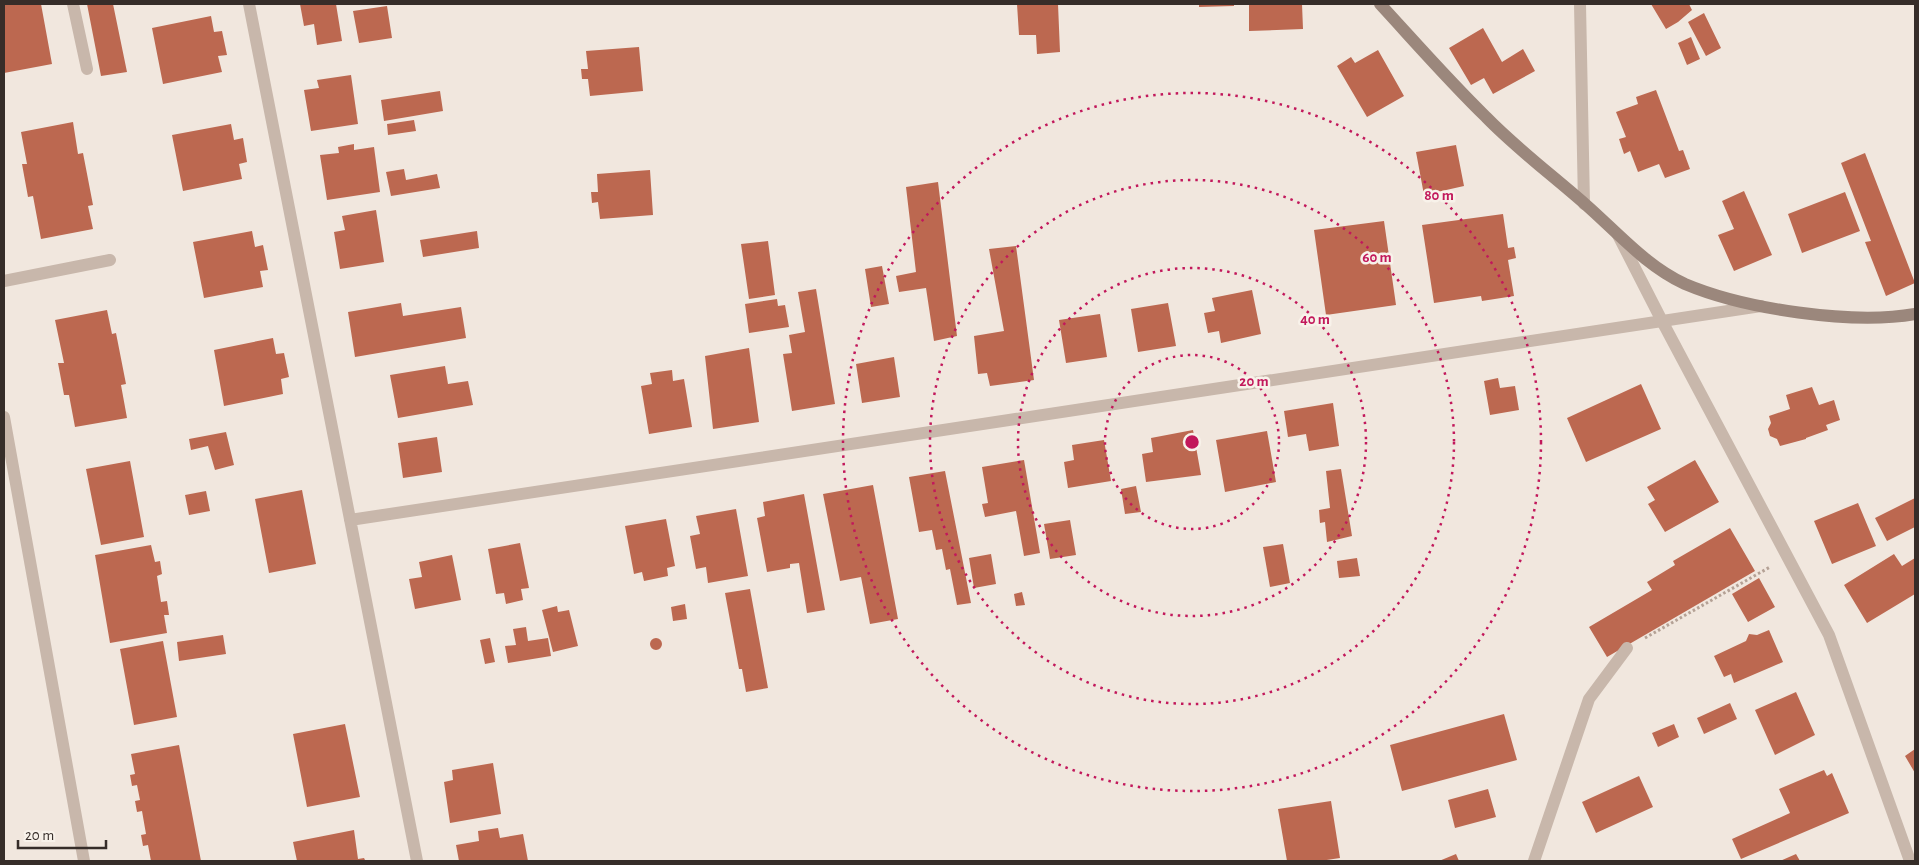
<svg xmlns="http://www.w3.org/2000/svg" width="1919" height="865" font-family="'Alegreya Sans',sans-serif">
	<rect width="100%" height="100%" fill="#f1e7de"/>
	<path fill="#bc6850" d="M4 4H41L52 64 4 73Z
		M87 4H113L127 72 101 76Z
		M300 4H336L342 41 317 45 314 24 304 26Z
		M1017 4H1058L1060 52 1037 54 1036 35H1019Z
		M1199 4H1234V6L1199 7Z
		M1249 4H1302L1303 29 1249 31Z
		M1651 4H1689L1692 10 1678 22 1666 29Z
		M387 6 392 38 359 43 353 11Z
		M1704 13 1721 48 1706 56 1688 22Z
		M211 16 214 32 222 31 227 55 218 56 222 72 163 84 152 28Z
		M1483 28 1502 62 1523 49 1535 71 1493 94 1484 78 1471 85 1449 48Z
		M1691 37 1700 59 1687 65 1678 43Z
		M639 47 643 91 590 96 588 79H582L581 69H588L586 51Z
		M1378 50 1404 96 1367 117 1337 66 1351 57 1355 63Z
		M351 75 358 124 311 131 304 90 319 88 317 80Z
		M1656 90 1679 151 1683 150 1690 169 1665 178 1659 164 1638 172 1630 151 1624 154 1619 139 1626 137 1616 112 1638 104 1636 97Z
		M440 91 443 111 384 121 381 100Z
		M414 120 416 131 388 135 387 124Z
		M73 122 78 154 83 153 93 205 88 206 93 229 41 239 33 196 28 197 22 164H27L21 132Z
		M231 124 234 140 243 138 247 162 239 164 242 179 183 191 172 135Z
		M354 144V150L374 147 380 192 327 200 320 155 339 153 338 147Z
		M1456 145 1464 186 1424 195 1416 152Z
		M1865 153 1915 283 1886 296 1865 242 1871 241 1841 163Z
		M404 169 406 180 437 174 440 188 391 196 386 172Z
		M650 170 653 215 600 219 598 202 592 203 591 192H598L597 174Z
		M938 182 957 336 934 341 926 288 899 292 896 276 916 272 906 187Z
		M1744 191 1772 255 1734 271 1718 235 1734 229 1722 201Z
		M1845 192 1860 231 1802 253 1788 214Z
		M376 210 384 262 340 269 334 232 345 230 342 216Z
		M1503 214 1508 248 1514 247 1516 258 1508 260 1514 296 1482 301 1481 296 1434 303 1422 225Z
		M1384 221 1396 305 1326 315 1314 230Z
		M252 231 255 247 263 245 268 270 260 271 263 287 204 298 193 242Z
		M477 231 479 248 423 257 420 240Z
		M768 241 775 295 749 299 741 244Z
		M1016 246 1034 380 990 386 987 373 978 374 974 336 1004 331 989 249Z
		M882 266 889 304 871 307 865 269Z
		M816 289 835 404 792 411 783 354 792 353 789 335 805 332 798 292Z
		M1252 290 1261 334 1221 343 1219 331 1208 333 1204 313 1215 311 1212 298Z
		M777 299 778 306 785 305 789 327 749 333 745 304Z
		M401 303 403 316 461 307 466 338 355 357 348 312Z
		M1168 303 1176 346 1138 352 1131 309Z
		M107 310 112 334 116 333 126 384 121 385 127 418 75 427 69 395H64L58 363H64L55 320Z
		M1100 314 1107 357 1066 363 1059 320Z
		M273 338 276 354 284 353 289 377 281 379 283 394 224 406 214 350Z
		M749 348 759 422 713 429 705 356Z
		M894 357 900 397 862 403 856 364Z
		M445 366 448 384 468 381 473 405 398 418 390 375Z
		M672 370 673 381 684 379 692 427 649 434 641 386 652 384 650 373Z
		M1498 378 1500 388 1515 386 1519 410 1490 415 1484 381Z
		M1641 384 1661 429 1586 462 1567 418Z
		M1812 387 1819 405 1834 400 1840 420 1826 425 1828 430 1806 438V439L1780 446 1777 439 1770 436 1768 429 1771 423 1769 416 1790 409 1786 395Z
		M1333 403 1339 446 1309 451 1306 434 1288 437 1284 411Z
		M1193 430 1201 475 1146 482 1142 454 1153 452 1151 438Z
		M1267 431 1276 482 1225 492 1216 440Z
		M226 432 234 465 215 470 208 446 191 450 189 439Z
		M437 437 442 472 403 478 398 443Z
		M1104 440 1111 481 1068 488 1064 462 1074 460 1072 445Z
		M1024 460 1040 553 1024 556 1016 511 985 517 982 504 988 503 982 467Z
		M1695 460 1719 502 1665 532 1648 504 1655 500 1647 487Z
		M130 461 144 537 101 545 86 469Z
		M1341 469 1352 536 1327 542 1325 522 1320 523 1319 510 1330 508 1326 471Z
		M945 471 971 603 957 605 950 569 946 570 942 549 936 550 932 530 919 532 909 477Z
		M873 485 898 619 870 624 861 577 840 581 823 494Z
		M1136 486 1141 512 1125 514 1121 489Z
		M302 490 316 564 269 573 255 499Z
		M206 491 210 511 189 515 185 495Z
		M804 494 825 610 807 613 799 563 790 564V568L767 572 757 518 765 516 763 502Z
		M1915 498V527L1887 541 1875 518Z
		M1858 503 1876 546 1832 564 1814 521Z
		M736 509 748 576 708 583 706 567 696 569 690 536 700 534 696 516Z
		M666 519 675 566 667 568 668 576 644 581 642 572 634 574 625 526Z
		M1070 520 1076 555 1050 559 1044 524Z
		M1730 528 1755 571 1607 657 1589 627 1652 590 1647 582 1675 565 1673 561Z
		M520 543 529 588 521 589 523 600 506 604 504 593 496 594 488 549Z
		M1283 544 1290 583 1270 587 1263 547Z
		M151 545 155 562 160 561 162 574 157 576 161 602 167 601 169 615H164L167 633 110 643 95 555Z
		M991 554 996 584 974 588 969 558Z
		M1894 554 1902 566 1915 558V594L1867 623 1844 585Z
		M452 555 461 600 415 609 409 579 422 577 419 562Z
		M1357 558 1360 576 1339 578 1337 561Z
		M1759 578 1775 607 1748 622 1732 594Z
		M750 589 768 688 746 692 742 669H739L725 593Z
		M1022 592 1025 605 1016 606 1014 594Z
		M685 604 687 619 673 621 671 607Z
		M557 606 558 612 569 610 578 646 553 652 542 610Z
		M526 627 528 641 548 638 551 656 508 663 505 646 516 645 513 629Z
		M1769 630 1783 662 1734 683 1731 674 1724 677 1714 656 1746 641 1749 634 1757 635Z
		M223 635 226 654 179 661 177 642Z
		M650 644a6 6 0 1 1 12 0a6 6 0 1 1-12 0Z
		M490 638 495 662 485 664 480 640Z
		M163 641 177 717 134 725 120 649Z
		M1796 692 1815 735 1775 755 1755 710Z
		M1730 703 1737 719 1704 734 1697 718Z
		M1504 714 1517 760 1402 791 1390 745Z
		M345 724 360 797 307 807 293 734Z
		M1674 724 1679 737 1658 747 1652 733Z
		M179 745 201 861H151L148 845 143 846 141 835 146 834 142 811 137 812 135 801 140 800 137 785 132 786 130 775 135 774 131 754Z
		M1915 749V773L1905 756Z
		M493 763 501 814 450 823 444 782 453 780 452 770Z
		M1824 770 1827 776 1832 773 1849 813 1741 859 1732 839 1790 813 1779 789Z
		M1639 776 1653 807 1596 833 1582 802Z
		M1488 789 1496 817 1455 828 1448 800Z
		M1331 801 1340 858 1320 861H1287L1278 809Z
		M498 828 500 838 523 834 528 861H459L456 845 479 841 478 831Z
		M354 830 358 859 364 858 365 860 297 861 293 842Z
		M1456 854 1459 861H1439Z
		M1796 854 1800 861H1780Z"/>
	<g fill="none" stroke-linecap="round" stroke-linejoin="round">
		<path stroke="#b4a195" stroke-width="3" stroke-dasharray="2.5 2.5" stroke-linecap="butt" d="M1645 638 1770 567"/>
		<path stroke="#c8b7ab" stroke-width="12" d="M73 4 87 69
			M4 281 110 260"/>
		<path stroke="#c8b7ab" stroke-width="12" d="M249 4 417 861
			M1580 4 1584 204
			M1618 235 1662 321 1829 635 1910 861
			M4 417 84 861
			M350 520 1761 306
			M1534 861 1589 699 1627 648"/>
		<path stroke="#9b877c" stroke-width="12" d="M1380 4C1415 42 1449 81 1486 117 1516 148 1552 175 1585 204 1617 232 1646 266 1685 284 1744 309 1852 325 1915 314"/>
	</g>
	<g fill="none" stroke="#c2185b" stroke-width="2.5" stroke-dasharray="2.5 5">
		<circle cx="1192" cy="442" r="87"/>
		<circle cx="1192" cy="442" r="174"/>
		<circle cx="1192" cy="442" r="262"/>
		<circle cx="1192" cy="442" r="349"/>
	</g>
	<circle cx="1192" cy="442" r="8" fill="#c2185b" stroke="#f8f2ea" stroke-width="2.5"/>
	<g font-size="15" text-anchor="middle" font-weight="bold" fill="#c2185b" stroke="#f8f2ea" stroke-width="5" stroke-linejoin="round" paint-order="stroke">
		<text x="1439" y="200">80 m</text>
		<text x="1377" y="262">60 m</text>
		<text x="1315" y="324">40 m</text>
		<text x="1254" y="386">20 m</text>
	</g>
	<rect width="1919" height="865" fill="none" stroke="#362d29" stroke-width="10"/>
	<path d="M18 840v8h88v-8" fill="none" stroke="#362d29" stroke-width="2.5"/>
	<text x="25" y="840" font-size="15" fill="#362d29" stroke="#f8f2ea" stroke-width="4" paint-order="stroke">20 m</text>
</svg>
